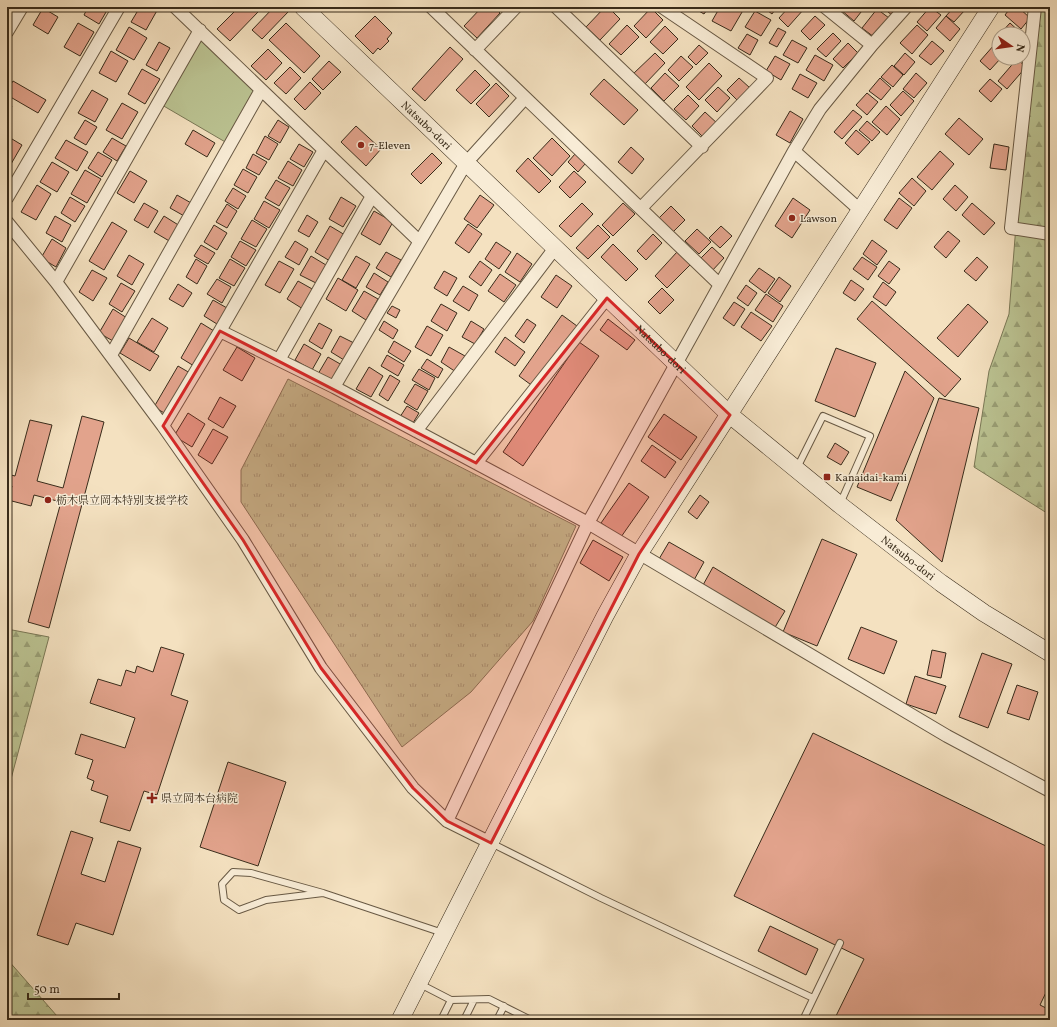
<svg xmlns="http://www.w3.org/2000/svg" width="1057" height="1027" font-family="Vollkorn,'Noto Serif JP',serif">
	<defs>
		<pattern id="grass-tufts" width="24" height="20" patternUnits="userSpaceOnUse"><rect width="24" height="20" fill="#bbc392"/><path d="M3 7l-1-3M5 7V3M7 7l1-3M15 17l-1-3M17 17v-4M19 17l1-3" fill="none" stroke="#999f76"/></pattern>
		<pattern id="forest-firs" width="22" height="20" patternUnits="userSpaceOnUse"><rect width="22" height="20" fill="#bbc392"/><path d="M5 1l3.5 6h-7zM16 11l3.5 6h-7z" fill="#999f76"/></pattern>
	</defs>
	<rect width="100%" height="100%" fill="#f4e1c0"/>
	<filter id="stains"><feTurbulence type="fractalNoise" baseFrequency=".005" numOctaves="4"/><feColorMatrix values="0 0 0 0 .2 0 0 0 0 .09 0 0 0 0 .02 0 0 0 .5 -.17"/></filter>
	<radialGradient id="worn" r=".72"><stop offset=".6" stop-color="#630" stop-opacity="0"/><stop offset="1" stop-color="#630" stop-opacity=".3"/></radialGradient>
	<path fill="url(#grass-tufts)" stroke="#7a7856" d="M288 379 576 526 533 621 471 692 402 747 241 502V470Z"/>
	<path fill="url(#forest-firs)" stroke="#7a7856" d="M1038 7H1050V515L974 467 989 371 1009 314 1024 124Z
		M7 629 49 637 7 794Z
		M7 959 57 1016 56 1020H7Z"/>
	<path fill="#bbc392" stroke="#7a7856" d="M201 37 256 90 227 143 162 105Z"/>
	<path fill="#e2a38c" stroke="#392c1b" d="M88 7H109L99 24 84 15Z
		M140 7H159L146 30 131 22Z
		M239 7H253L258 12 230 41 217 29Z
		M274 7H286L289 11 262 39 252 30Z
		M482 7H494L500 13 477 38 464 26Z
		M605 7H608L620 19 600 40 586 27Z
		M692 7H709L704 14Z
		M720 7H745L731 31 712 21Z
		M763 7H777L772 14Z
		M789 7H802L804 9 788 27 779 18Z
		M844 7H865L854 21 841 10Z
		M882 7H900L893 16Z
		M930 7 941 15 927 31 917 22Z
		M937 7H946L942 11Z
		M954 7H962L965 10 954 22 946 16Z
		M1011 7H1018L1030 18 1021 29 1005 15Z
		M43 8 58 17 48 34 33 25Z
		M651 8 663 20 646 38 634 26Z
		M877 9 889 18 874 37 862 28Z
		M755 11 771 20 761 36 745 27Z
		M375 16 392 33 387 39 389 41 380 50 378 48 373 54 355 36Z
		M815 16 825 25 810 40 801 31Z
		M946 16 960 29 950 41 936 28Z
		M78 23 94 32 80 56 64 47Z
		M286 23 320 56 304 73 269 40Z
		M1010 23 1022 34H1000Z
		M627 25 639 37 621 55 609 44Z
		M917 25 928 35 912 54 900 43Z
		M665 26 678 39 663 54 650 42Z
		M129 27 147 38 134 60 116 50Z
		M778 28 786 32 777 47 769 43Z
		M833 33 841 41 826 57 817 49Z
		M747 34 758 40 750 55 738 48Z
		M792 40 807 48 798 63 783 55Z
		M932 41 944 51 931 65 919 56Z
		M159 42 170 48 157 71 146 65Z
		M848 43 858 53 843 68 833 59Z
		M699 45 708 53 696 65 688 57Z
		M994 45 999 50V58H1001L990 70 980 61Z
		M450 47 463 59 425 101 412 89Z
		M268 49 282 63 266 80 251 66Z
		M111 51 128 61 116 82 99 73Z
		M655 53 665 63 644 85 633 74Z
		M905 53 915 62 904 75 894 66Z
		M815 55 833 65 824 81 806 70Z
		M681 56 693 67 679 81 668 70Z
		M775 56 790 64 781 80 766 71Z
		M1017 59 1026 67 1007 89 998 81Z
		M329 61 341 72 323 90 312 79Z
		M709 63 722 76 699 100 686 87Z
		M892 65 903 75 893 87 881 77Z
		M290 67 301 78 286 94 274 83Z
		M142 69 160 79 145 104 128 94Z
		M475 70 490 85 471 104 456 90Z
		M665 73 679 86 664 101 651 88Z
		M916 73 927 83 914 98 903 89Z
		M800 74 817 83 808 98 792 89Z
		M739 78 750 88 738 101 727 90Z
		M880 78 891 88 881 100 869 91Z
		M604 79 638 110 624 125 590 94Z
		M990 79 1002 89 991 102 979 91Z
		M13 81 46 100 38 113 7 95V91Z
		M310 82 321 93 305 110 294 99Z
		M496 83 509 96 489 117 476 104Z
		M718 87 730 98 717 112 705 100Z
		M92 90 108 99 95 122 78 113Z
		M903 91 914 101 901 116 890 105Z
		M867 93 878 102 867 115 856 105Z
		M688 95 699 106 686 120 674 109Z
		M7 103 12 106 7 114Z
		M122 103 138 112 122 139 106 130Z
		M886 106 900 119 887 135 872 122Z
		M853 110 862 117 842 139 834 132Z
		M790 111 803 119 790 143 776 135Z
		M705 112 719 125 705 139 692 126Z
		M959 118 983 139 969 155 945 134Z
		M85 120 97 127 86 145 74 138Z
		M278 120 289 127 280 143 268 136Z
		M867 121 880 132 872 141 859 130Z
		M356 126 381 149 366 166 341 142Z
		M193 130 215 143 207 157 185 144Z
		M856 130 870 142 858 155 845 143Z
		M7 136 22 145 7 171Z
		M265 136 278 144 269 160 256 153Z
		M112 138 126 146 117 161 103 152Z
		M552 138 570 156 552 176 533 158Z
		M66 140 88 152 77 171 55 158Z
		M299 144 313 152 304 167 290 159Z
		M994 144 1009 147 1006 170 990 168Z
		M631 147 644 159 632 174 618 162Z
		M940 151 954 164 932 190 917 177Z
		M98 152 112 160 102 177 88 168Z
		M432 153 442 163 421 184 411 174Z
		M253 154 267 162 259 175 246 168Z
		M575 154 585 164 578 172 568 162Z
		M528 158 551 181 539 193 516 171Z
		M288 161 302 170 293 186 278 178Z
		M52 162 69 172 57 192 40 182Z
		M243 169 257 177 248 193 234 185Z
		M85 170 101 179 87 203 71 194Z
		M130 171 147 181 134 203 117 193Z
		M574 171 586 182 570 198 559 187Z
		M912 178 926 191 914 206 899 193Z
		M276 180 290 188 279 206 265 198Z
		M37 185 51 194 36 220 21 212Z
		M955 185 968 197 956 211 943 199Z
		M233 188 246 196 238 209 225 201Z
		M177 195 193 204 186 217 170 208Z
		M480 195 494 205 477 228 464 219Z
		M70 197 85 206 75 222 61 213Z
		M341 197 356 206 343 227 329 219Z
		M793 198 810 210 792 238 775 226Z
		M899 198 912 208 897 229 884 220Z
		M264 201 280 210 269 228 254 219Z
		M144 203 158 211 148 228 134 220Z
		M582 203 593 214 571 237 559 226Z
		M623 203 635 214 613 236 602 225Z
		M972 203 995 223 984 235 962 215Z
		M227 204 237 211 227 228 216 222Z
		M671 206 685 220 672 233 658 219Z
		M374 211 393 222 380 245 361 234Z
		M307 215 318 222 309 237 298 231Z
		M55 216 71 225 62 242 46 233Z
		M164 216 180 226 171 242 154 232Z
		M252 220 267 229 256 247 241 239Z
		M112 222 127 231 104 270 89 261Z
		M468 224 482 234 469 253 455 243Z
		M214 225 227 233 217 250 204 242Z
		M598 225 610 237 588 259 576 248Z
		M330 226 345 235 330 261 315 252Z
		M721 226 732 236 720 248 709 238Z
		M697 229 711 242 699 254 685 241Z
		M948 231 960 241 946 258 934 247Z
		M653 234 662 243 646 260 637 251Z
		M52 239 66 248 56 267 41 258Z
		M872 240 887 251 877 265 863 254Z
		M240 241 256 250 246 266 231 257Z
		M295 241 308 249 299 265 285 257Z
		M496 242 511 252 499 269 485 259Z
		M613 244 638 269 626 281 601 257Z
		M201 245 215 253 208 264 194 256Z
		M712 247 724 258 711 272 699 260Z
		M386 252 401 260 391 277 376 268Z
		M677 252 690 265 667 288 655 276Z
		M517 253 532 264 520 282 505 272Z
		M129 255 144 264 132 285 117 276Z
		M311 256 326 265 316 283 300 275Z
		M356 256 370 264 356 288 342 280Z
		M862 257 877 267 868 280 853 269Z
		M977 257 988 267 976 281 964 271Z
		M196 259 207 266 197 284 186 277Z
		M230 259 245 268 234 286 219 278Z
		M279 261 294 269 280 293 265 285Z
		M480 261 492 270 481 286 469 277Z
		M889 261 900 269 889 284 878 276Z
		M759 268 775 279 765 293 749 281Z
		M92 270 107 278 93 301 79 292Z
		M444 271 457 278 447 296 434 288Z
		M374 273 388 282 380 295 366 287Z
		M500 274 516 285 504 302 488 291Z
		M556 275 572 286 557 308 541 297Z
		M779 277 791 286 780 302 768 293Z
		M338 278 358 290 346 311 326 299Z
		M217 279 231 287 222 303 207 294Z
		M851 280 864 289 855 301 843 293Z
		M298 281 314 290 303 309 287 299Z
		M883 282 896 292 886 306 873 297Z
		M121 283 135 291 122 312 109 304Z
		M178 284 192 293 183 307 169 299Z
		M746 285 757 293 748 306 737 298Z
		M463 286 478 295 469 311 453 301Z
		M662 288 674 300 660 314 648 302Z
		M364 291 378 299 366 320 352 311Z
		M766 294 783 306 773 322 755 310Z
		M213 300 227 308 217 324 204 316Z
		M872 301 961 379 945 397 857 319Z
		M734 302 745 309 734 326 723 318Z
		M441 304 457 313 447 331 431 321Z
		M968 304 988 322 958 357 937 338Z
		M392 306 400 310 396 318 387 313Z
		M113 309 127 318 113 341 99 333Z
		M751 312 772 326 761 341 741 327Z
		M562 315 577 326 534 387 519 376Z
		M152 318 168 328 154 352 137 342Z
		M527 319 536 325 524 343 515 336Z
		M608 319 635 340 627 350 600 330Z
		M384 321 398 330 393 339 379 330Z
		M471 321 484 329 475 344 462 337Z
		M201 323 214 331 194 366 181 358Z
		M319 323 332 330 322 349 309 341Z
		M427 326 443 335 431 356 415 347Z
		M340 336 354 343 344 360 331 352Z
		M505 337 525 352 515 366 495 352Z
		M129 338 159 356 150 371 120 353Z
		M394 341 411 351 404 362 388 352Z
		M579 342 599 356 523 466 503 452Z
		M304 344 321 354 312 370 295 360Z
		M237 347 255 358 242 381 223 370Z
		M449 347 465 356 456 372 441 362Z
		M836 348 876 363 855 417 815 401Z
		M387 355 404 365 398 376 381 366Z
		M328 357 342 365 332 382 318 374Z
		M427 359 443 369 438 378 421 368Z
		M178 366 190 373 166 414 154 407Z
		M369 367 383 376 371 397 356 389Z
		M419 369 435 378 429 390 412 380Z
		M905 371 934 398 891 501 857 487Z
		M390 375 400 381 388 401 379 395Z
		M415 384 428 391 417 410 404 402Z
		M220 397 236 406 223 428 208 419Z
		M939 398 979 408 942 562 896 520Z
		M407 406 419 413 410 428 398 420Z
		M188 413 205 424 192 447 174 436Z
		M664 414 697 437 681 460 648 437Z
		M82 416 104 422 49 628 28 622 61 502 34 495 31 506 8 500 12 486 7 484V474L15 476 30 420 52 425 37 481 63 488Z
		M213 429 228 437 212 464 198 455Z
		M835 443 849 452 841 465 827 457Z
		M652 445 676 462 665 478 641 461Z
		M629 483 649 497 621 537 601 523Z
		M700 495 709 502 697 519 688 512Z
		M822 539 857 554 817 646 783 632Z
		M593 540 623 557 609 581 580 563Z
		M669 542 704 562 694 580 659 559Z
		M713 567 785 611 774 629 703 585Z
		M861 627 897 641 884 674 848 659Z
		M161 647 184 654 171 695 188 701 157 795 144 791 130 831 100 822 108 796 91 790 94 781 87 778 93 760 75 754 81 734 125 748 135 718 90 703 98 679 121 686 126 670 135 673 137 666 153 672Z
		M932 650 946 653 941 678 927 675Z
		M982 653 1012 664 988 728 959 717Z
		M915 676 946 686 936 714 906 704Z
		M1017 685 1038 692 1029 720 1007 713Z
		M813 733 1050 848V984L1040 1005 1050 1010V1020H834L864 959 734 896Z
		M228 762 286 782 258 866 200 847Z
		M71 831 93 838 81 874 105 882 118 841 141 848 113 935 76 923 68 945 37 935Z
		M770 926 818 949 806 975 758 951Z"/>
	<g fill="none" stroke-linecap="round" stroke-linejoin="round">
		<defs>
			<path id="lane" d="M797 468 823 416 870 436 840 504
				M491 843 601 898 813 998
				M323 893 251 873 233 872 222 884 224 900 239 910 266 900 323 893 443 933
				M420 984 451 1000 489 999 531 1020
				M441 1020 451 1000
				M464 1020 474 1000
				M497 1020 504 1006
				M803 1020 840 943"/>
			<path id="street" d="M175 7 419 241
				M431 7 719 284
				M556 7 702 147
				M825 7 872 45
				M1035 7 1011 228 1050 234
				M7 32 22 7
				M475 50 516 7
				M794 151 820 109 872 45 906 7
				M7 198 119 7
				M641 208 767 78 662 7
				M7 222 56 282 163 426 243 540 321 668 413 788 447 821 491 843
				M56 282 200 30
				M220 331 334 387 588 523 947 736 1050 791
				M111 355 261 90
				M279 360 372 196
				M334 387 466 163 525 98
				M163 426 220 331 324 150
				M416 431 555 248
				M476 463 607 298
				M447 821 588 523 794 151 860 210"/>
			<g id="secondary">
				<path id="s1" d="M303 7 730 415 840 505 941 583 984 613 1050 653"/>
				<path d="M400 1020 605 616 639 554 991 7"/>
			</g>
		</defs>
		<use href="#lane" stroke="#685944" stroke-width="8"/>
		<use href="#street" stroke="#685944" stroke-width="14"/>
		<use href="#secondary" stroke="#392c1b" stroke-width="18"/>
		<use href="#lane" stroke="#f8ecd6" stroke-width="6"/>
		<use href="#street" stroke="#f8ecd6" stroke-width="12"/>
		<use href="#secondary" stroke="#f8ecd6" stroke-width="17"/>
	</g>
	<path fill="#d62828" fill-opacity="0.2" stroke="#d62828" stroke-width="3" stroke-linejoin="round" d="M607 298 730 415 639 554 491 843 447 821 413 788 321 668 243 540 163 426 220 331 476 463Z"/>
	<g fill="#8f2418" stroke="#f8ecd6" stroke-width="1.5">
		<circle cx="361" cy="145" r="4"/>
		<circle cx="792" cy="218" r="4"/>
		<rect x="823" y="473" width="8" height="8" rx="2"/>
		<circle cx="48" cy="500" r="4"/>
		<path d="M150 792h4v4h4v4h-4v4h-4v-4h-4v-4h4z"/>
	</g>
	<g text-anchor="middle" stroke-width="3" stroke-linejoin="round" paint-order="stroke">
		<g font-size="11" fill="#392c1b" stroke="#f8ecd6">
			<text dy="4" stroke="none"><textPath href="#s1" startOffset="171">Natsubo-dori</textPath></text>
			<text dy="4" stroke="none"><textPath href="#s1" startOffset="495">Natsubo-dori</textPath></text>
			<text dy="4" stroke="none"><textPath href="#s1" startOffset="819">Natsubo-dori</textPath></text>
		</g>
		<g font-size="11" fill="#392c1b" stroke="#f8ecd6" text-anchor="start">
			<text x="369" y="149">7-Eleven</text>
			<text x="800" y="222">Lawson</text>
			<text x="835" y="481">Kanaidai-kami</text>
			<text x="56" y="504">栃木県立岡本特別支援学校</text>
			<text x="161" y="802">県立岡本台病院</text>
		</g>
	</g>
	<rect width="1057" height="1027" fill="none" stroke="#f4e1c0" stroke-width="24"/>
	<rect x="8" y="8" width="1041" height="1011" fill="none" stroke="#392c1b" stroke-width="2"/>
	<rect x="12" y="12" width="1033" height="1003" fill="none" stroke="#392c1b"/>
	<g transform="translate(1011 46) rotate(103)"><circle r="19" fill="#f8ecd6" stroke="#ac9f8b"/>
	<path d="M0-3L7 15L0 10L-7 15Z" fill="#8f2418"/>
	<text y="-6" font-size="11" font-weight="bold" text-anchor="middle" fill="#392c1b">N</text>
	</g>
	<path d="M28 993v6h91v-6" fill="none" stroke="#392c1b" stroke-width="2"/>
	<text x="34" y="993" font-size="12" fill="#392c1b" stroke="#f8ecd6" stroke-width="3" paint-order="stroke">50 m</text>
	<rect width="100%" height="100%" filter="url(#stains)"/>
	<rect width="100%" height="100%" fill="url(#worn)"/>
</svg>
